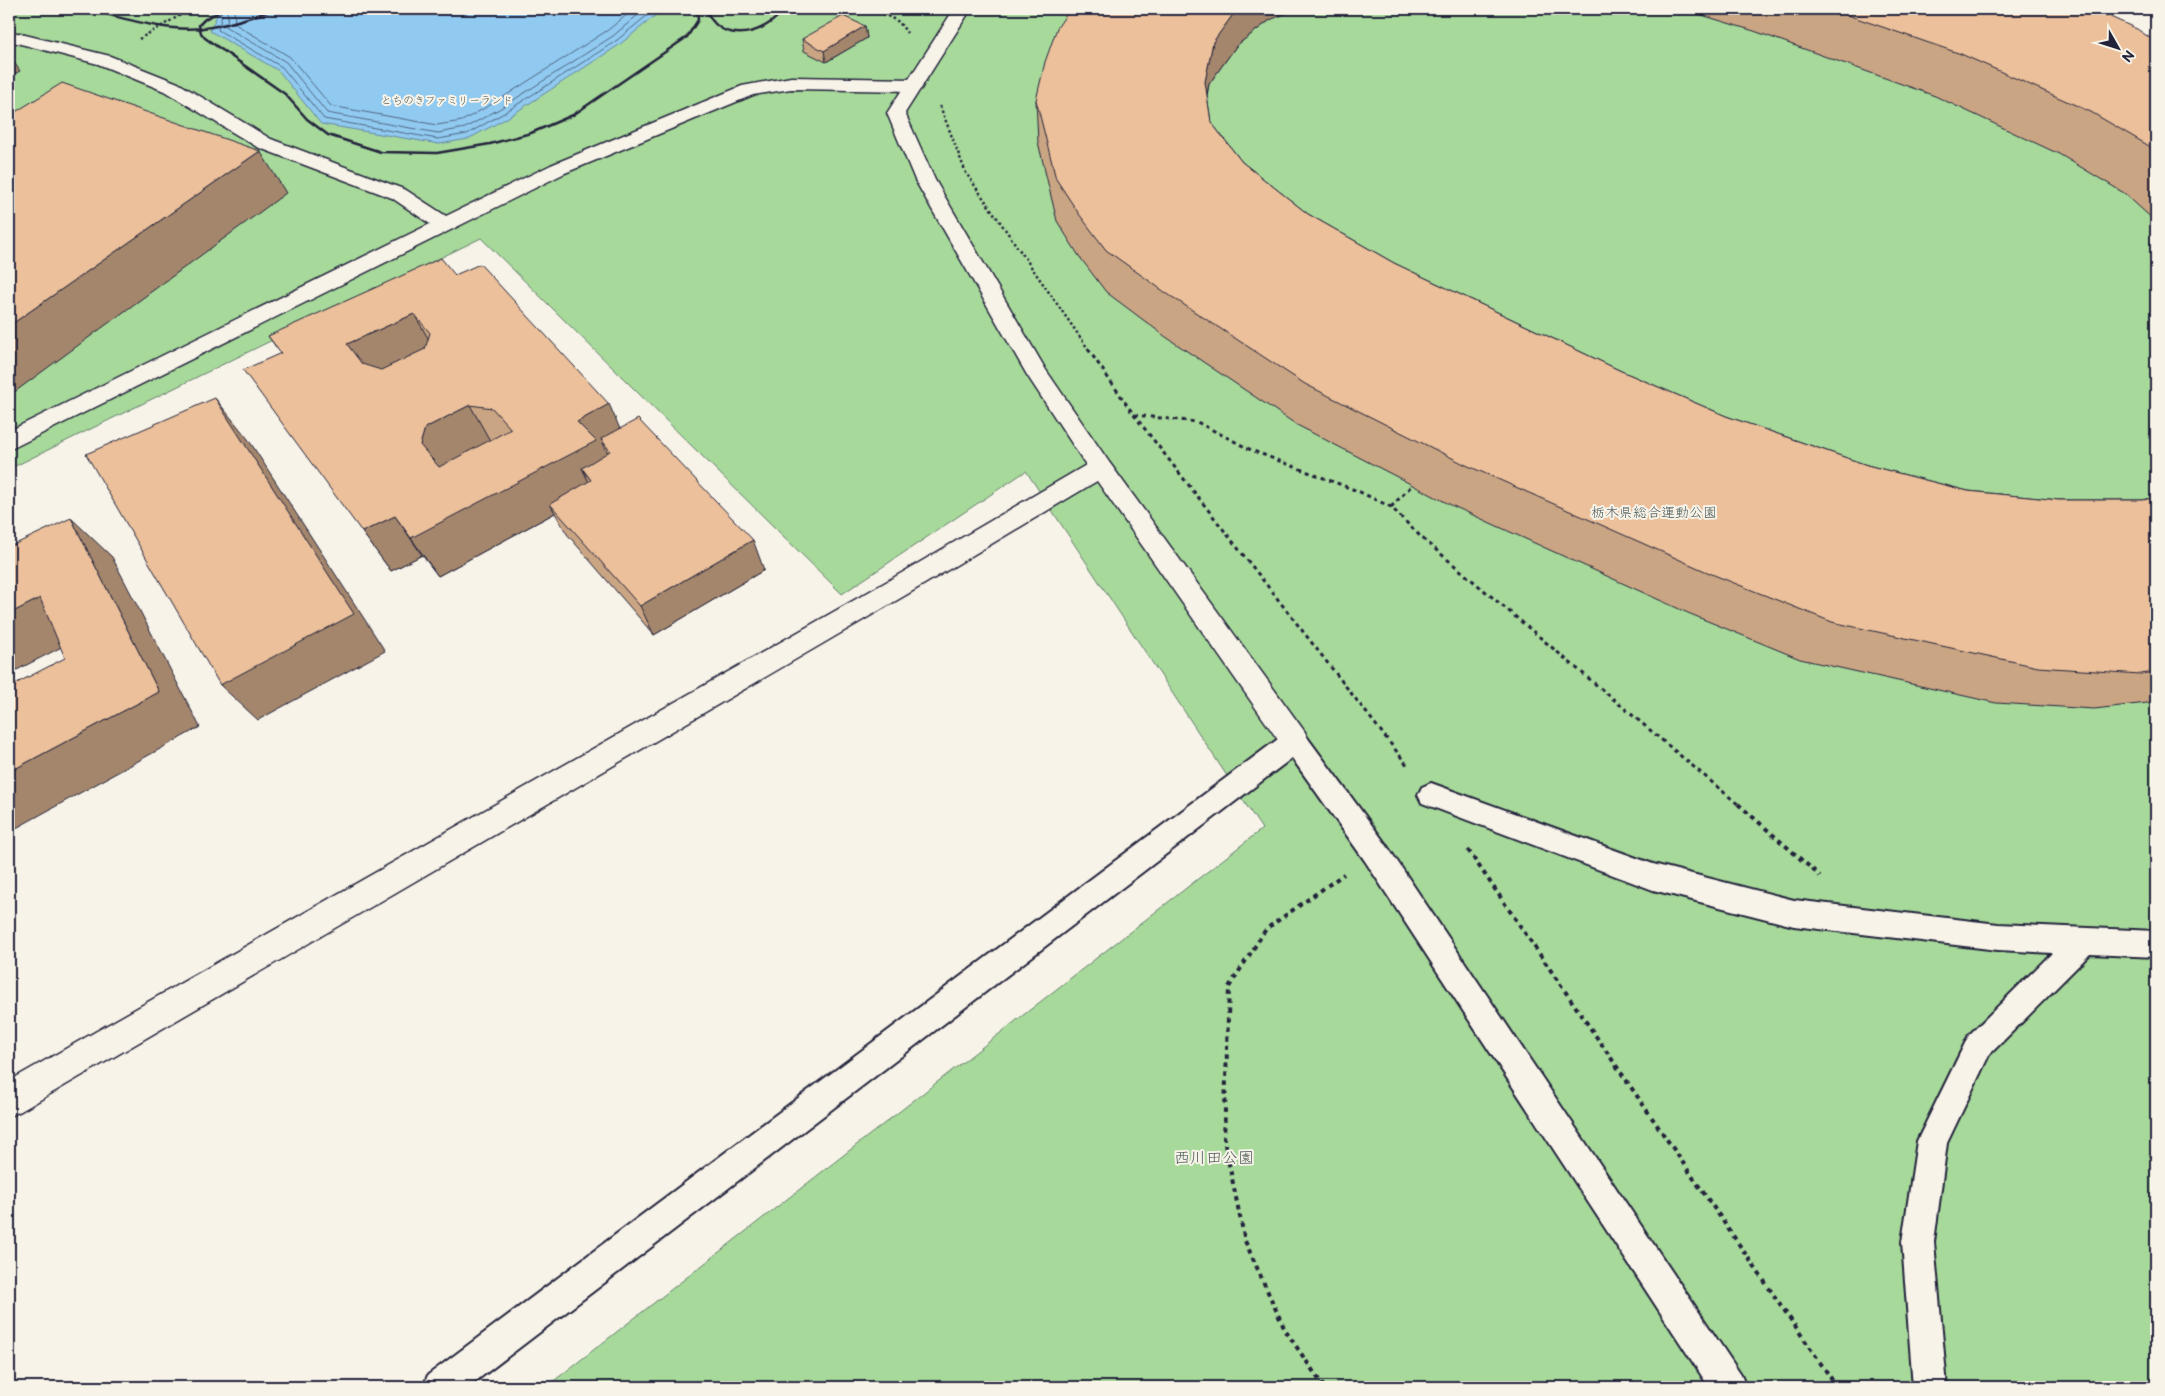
<svg xmlns="http://www.w3.org/2000/svg" width="2165" height="1396" font-family="'Balsamiq Sans','Klee One',sans-serif">
	<rect width="100%" height="100%" fill="#f7f3e8"/>
	<filter id="ink" filterUnits="userSpaceOnUse"><feTurbulence type="fractalNoise" baseFrequency=".02" numOctaves="2"/><feDisplacementMap in="SourceGraphic" scale="10" xChannelSelector="R" yChannelSelector="G"/><feConvolveMatrix kernelMatrix="1 2 1 2 8 2 1 2 1" color-interpolation-filters="sRGB"/></filter>
	<g filter="url(#ink)">
		<path fill="#a7d99b" stroke="#647e6b" d="M9 9H2071L2156 58V1387H546L1262 829 1026 471 842 594 481 238 9 469Z"/>
		<path fill="#91caf0" stroke="#6587a8" d="M202 9H370L412 11 424 9H658L661 11 619 45 507 118 468 139 439 144 321 124 279 71 210 31 217 15Z"/>
		<g fill="none" stroke-linecap="round" stroke-linejoin="round">
			<path stroke="#4e6583" stroke-width="1" d="M216 9 222 15 218 30 282 67 324 119 438 139 467 134 504 113 616 41 655 9
				M226 9 228 16 226 27 286 62 327 113 438 133 465 128 501 108 613 36 645 9
				M234 9 235 24 290 57 331 106 437 125 462 121 497 101 608 30 634 9"/>
			<defs>
				<path id="service" d="M1295 730 1304 733 1385 843 1741 1375 1746 1387H1709L1365 861 1292 758 468 1387H423L428 1375 1286 733Z
					M1431 783 1653 864 1794 900 1998 924 2156 931V957L2090 954 1989 1055 1947 1143 1934 1242 1947 1387H1913L1902 1242 1917 1141 1969 1035 2052 953 1998 950 1794 926 1653 890 1422 803 1418 795 1422 787Z"/>
				<path id="pedestrian" d="M9 31 110 56 178 83 271 139 406 190 446 216 551 165 742 86 791 77 914 79 921 81 923 85 921 89 914 91 791 89 753 95 565 173 9 450V431L430 224 392 198 257 147 164 91 98 64 9 41Z"/>
				<path id="minor" d="M954 9H971L905 113 935 180 1046 370 1109 462 1305 732 1309 741 1305 750 1295 753 1285 750 1097 481 911 592 21 1111 9 1116V1081L893 578 1086 465 1027 375 915 180 887 113Z"/>
			</defs>
			<use href="#service" stroke="#22223b" stroke-width="4"/>
			<use href="#pedestrian" stroke="#22223b" stroke-width="3"/>
			<use href="#minor" stroke="#22223b" stroke-width="3"/>
			<path stroke="#22223b" stroke-width="2.5" stroke-dasharray="2.5 2.5" stroke-linecap="butt" d="M874 9 899 22 907 33
				M139 39 191 9
				M940 106 966 173 1089 350"/>
			<path stroke="#22223b" stroke-width="3" stroke-dasharray="4 4" stroke-linecap="butt" d="M1088 349 1134 415 1408 766
				M1134 415 1197 422 1251 450 1360 492 1391 507 1422 538 1739 805
				M1391 507 1415 482"/>
			<path stroke="#22223b" stroke-width="4" stroke-dasharray="4.5 4.5" stroke-linecap="butt" d="M1738 804 1820 876
				M1468 850 1837 1387
				M1324 1387 1285 1330 1245 1241 1224 1140 1229 987 1266 929 1344 874"/>
			<use href="#service" fill="#f7f3e8" fill-rule="evenodd"/>
			<use href="#pedestrian" fill="#f7f3e8" fill-rule="evenodd"/>
			<use href="#minor" fill="#f7f3e8" fill-rule="evenodd"/>
			<path stroke="#22223b" stroke-width="2.5" d="M86 9C124 18 164 32 203 28 228 26 252 16 277 9
				M225 9 205 19 199 25 201 33 205 38 285 94 307 119 328 135 381 152 437 153 490 144 531 133 573 115 687 37 698 20 697 9
				M706 9C719 44 759 37 780 14L779 9"/>
		</g>
		<path fill="#caa584" stroke="#22223b" d="M1682 9H2093L2156 42V222L2124 193 2059 154 1935 96 1754 31Z
			M1270 20 1237 45 1209 84 1207 96 1211 122 1242 162 1308 214 1394 263 1619 370 1726 416 1867 465 1968 491 2059 500H2143L2156 497V702L2094 709 1996 703 1800 659 1688 613 1451 505 1297 425 1166 337 1106 292 1079 256 1057 221 1038 142 1036 100Z
			M865 26 867 38 826 62 804 51 802 39Z
			M455 275 620 429 764 570 654 635 567 534 555 513 438 576 422 555 391 571 362 532 281 354 268 336Z"/>
		<path fill="#a4866c" stroke="#22223b" d="M1237 9H1297L1270 20 1237 45 1209 84 1201 124 1205 82 1213 42Z
			M865 26 867 38 826 62 824 51Z
			M9 55 20 71 9 77Z
			M260 151 286 193 9 396V326Z
			M414 314 438 355 374 385 347 344Z
			M215 398 248 439 385 651 258 720 220 685Z
			M609 404 627 445 610 451 601 439 609 455 591 480 582 468 594 493 550 504 555 513 438 576 411 538 577 422Z
			M470 405 493 446 446 485 420 445 425 428Z
			M395 516 422 555 391 571 362 532Z
			M71 518 112 557 200 727 9 832V772L159 692Z
			M753 540 764 570 654 635 640 606Z
			M40 598 85 635 9 674V614Z"/>
		<path fill="#ebc09a" stroke="#22223b" fill-rule="evenodd" d="M1070 9H1237L1213 42 1205 82 1211 122 1242 162 1308 214 1394 263 1619 370 1726 416 1867 465 1968 491 2059 500H2143L2156 497V672L2140 674 2038 667 1832 622 1714 575 1466 465 1305 384 1169 295 1106 250 1079 214 1056 179 1036 100 1045 62 1057 28Z
			M1830 9H2093L2137 29 2156 42V150L2091 112 1961 54Z
			M843 16 865 26 824 51 802 39Z
			M62 83 260 151 9 326V116Z
			M441 258 455 275 480 264 609 404 577 422 596 441 411 538 395 516 362 532 243 370 281 353 268 336ZM414 314 430 333 425 349 381 370 362 364 347 344ZM470 405 492 408 511 429 439 467 420 445 425 428Z
			M215 398 354 614 220 685 86 454Z
			M638 419 753 540 640 606 550 504 591 480 582 468 610 451 601 439Z
			M71 518 159 692 9 772V687L65 658 40 598 9 614V547Z"/>
	</g>
	<g text-anchor="middle" stroke-width="4" stroke-linejoin="round" paint-order="stroke">
		<g font-size="11" fill="#4a5958" stroke="#f7f3e8">
			<text x="447" y="104">とちのきファミリーランド</text>
		</g>
		<g font-size="14" fill="#4a5958" stroke="#f7f3e8">
			<text x="1654" y="517">栃木県総合運動公園</text>
		</g>
		<g font-size="16" fill="#4a5958" stroke="#f7f3e8">
			<text x="1214" y="1163">西川田公園</text>
		</g>
	</g>
	<rect width="2165" height="1396" fill="none" stroke="#f7f3e8" stroke-width="30"/>
	<rect x="15" y="15" width="2135" height="1366" fill="none" stroke="#22223b" stroke-width="2" filter="url(#ink)"/>
	<g transform="translate(2118 48) rotate(129)" stroke="#f7f3e8" stroke-width="4" paint-order="stroke">
	<path d="M0-4L9 19L0 12L-9 19Z" fill="#22223b"/>
	<text y="-8" font-size="14" font-weight="bold" text-anchor="middle" fill="#22223b">N</text>
	</g>
</svg>
